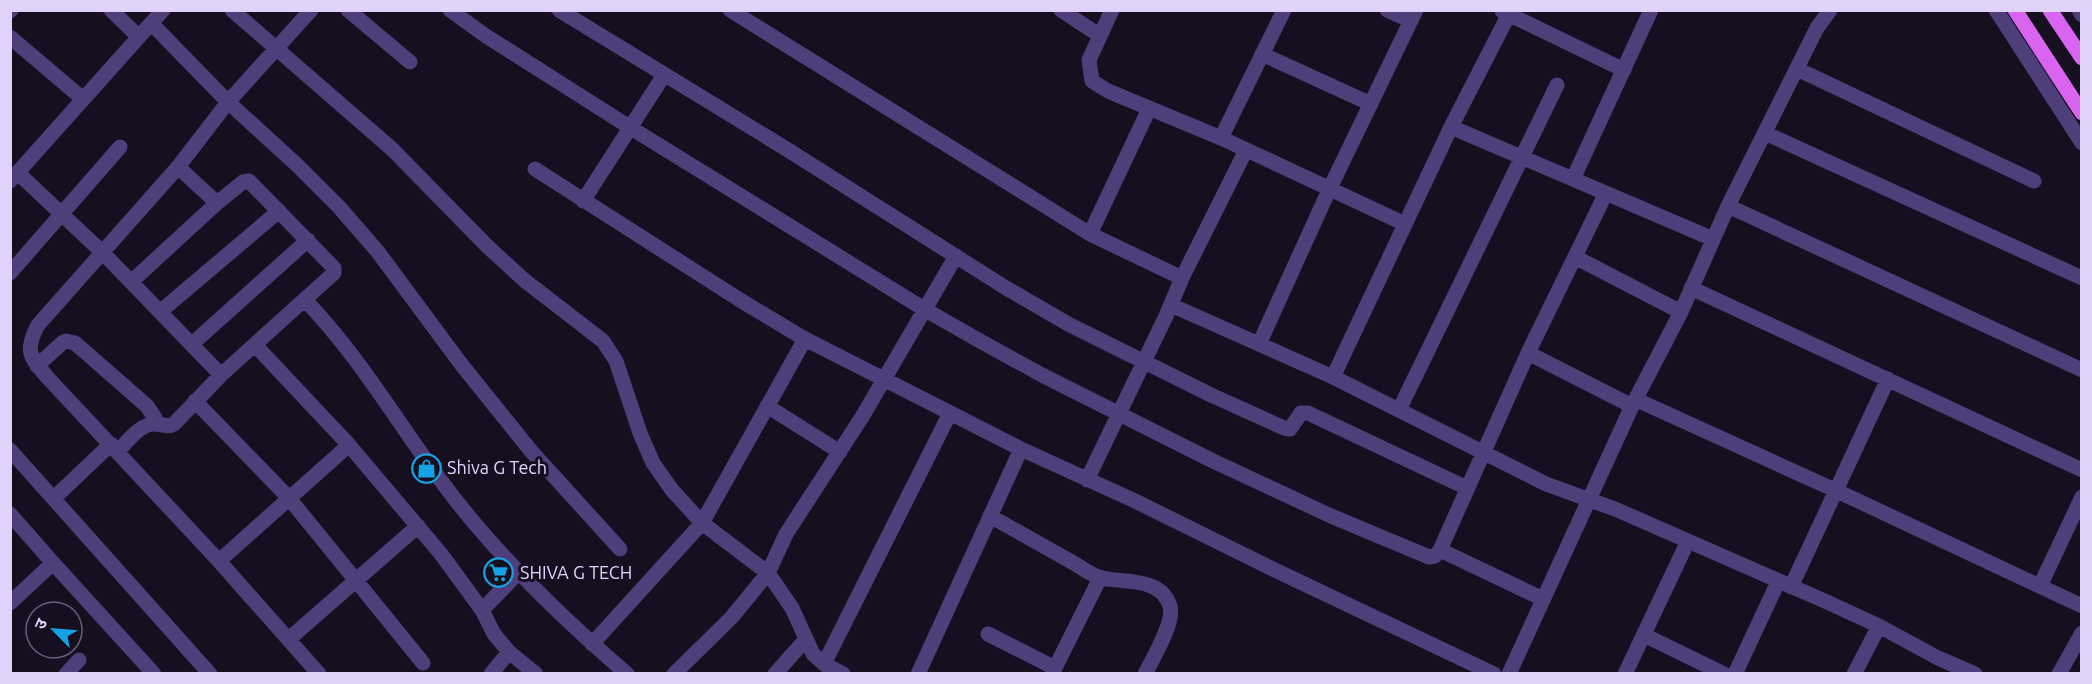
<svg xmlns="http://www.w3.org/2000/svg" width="2092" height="684" font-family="Ubuntu,'Noto Sans Devanagari',sans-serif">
	<rect width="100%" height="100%" fill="#160f20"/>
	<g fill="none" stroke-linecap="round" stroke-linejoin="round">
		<path stroke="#4e3f7a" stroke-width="15" d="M111 10 138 36
			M232 10 392 149 487 246 524 280 603 341 616 361 640 433 653 463 672 490 702 523 768 573 792 608 813 654 824 664 843 674
			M311 10 228 102 178 167 38 325C24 351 30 357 48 378L219 561 319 674
			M348 10 410 62
			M450 10 486 36 631 128 924 309 980 341 1042 375 1211 460 1331 516 1429 557 1435 556 1440 550 1528 353 1606 193
			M559 10 788 150 1006 288 1070 325 1211 395 1284 428 1290 429 1301 413H1308L1467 488
			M730 10 1090 234 1182 278
			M1061 10 1099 35
			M1112 10 1089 60 1092 81 1108 91 1221 138 1405 224
			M1387 10 1411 21
			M1996 10 2082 143
			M2079 10 2082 15
			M10 11 11 10
			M1502 11 1624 70
			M151 23 228 102 297 165 339 207 378 252 461 364 531 451 620 549
			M10 37 83 99
			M1262 54 1371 104
			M1797 69 2034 181
			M1451 127 1713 239
			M1765 133 2082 278
			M1221 138 1284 10
			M178 167 217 203
			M535 169 740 300 805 339 1021 449 1133 500 1279 572 1494 674
			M18 173 103 253 221 375
			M1573 179 1651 10
			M10 181 163 10
			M583 201 664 75
			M1728 206 2082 370
			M1090 234 1149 109
			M1575 257 1681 312
			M10 273 120 147
			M1691 288 2082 470
			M305 300C366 363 407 440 462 508 511 569 568 623 627 674
			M1171 305 1333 377 1546 484 1615 509 1827 602 1879 626 1938 658 1975 674
			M161 311 279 211
			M192 344 308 240
			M1259 344 1329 190 1416 10
			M255 345 349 445 441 554 482 610 494 634 509 652 536 674
			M1528 353 1632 406
			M37 366 62 343 66 341 75 343 147 406 155 418 156 424
			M1333 377 1451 127 1509 14
			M1637 400 1837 491 2082 606
			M195 401 288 497 423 663
			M767 406 840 452
			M1399 410 1557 85
			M10 450 210 674
			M118 451C127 442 140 424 154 424 162 424 167 428 174 424L221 375 334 273V268L249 181 243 182 217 203 131 282
			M1087 480 1166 316 1182 278 1246 150
			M54 498 111 444
			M10 514 53 563 154 674
			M990 516C1017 531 1043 546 1070 561 1080 566 1091 576 1102 578 1125 583 1161 577 1170 606 1175 622 1153 658 1145 674
			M1440 550 1543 599
			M219 561 349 445
			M2040 586 2082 497
			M1791 587 1888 379
			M10 603 53 563
			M482 610 518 573
			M988 634 1055 668
			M1644 635 1724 674
			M289 639 418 526
			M592 644 702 523 805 339
			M824 664 950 413
			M66 674 79 660
			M491 674 509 652
			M674 674 731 618 768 573 786 534 862 417 956 256
			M775 674 806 639
			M918 674 1021 449
			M1052 674 1100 578
			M1509 674 1632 406 1681 312 1728 206 1817 28 1830 10
			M1625 674 1688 541
			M1735 674 1778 582
			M1854 674 1879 626
			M2059 674 2082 633"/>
		<path stroke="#d964f0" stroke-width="15" d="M2015 10 2082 113
			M2050 10 2082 58"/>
	</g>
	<defs>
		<symbol id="shop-ring" viewBox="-11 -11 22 22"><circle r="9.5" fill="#160f20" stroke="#16a3e3" stroke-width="1.5"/><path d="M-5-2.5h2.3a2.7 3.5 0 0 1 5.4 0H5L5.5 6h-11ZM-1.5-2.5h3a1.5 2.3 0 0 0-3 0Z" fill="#16a3e3"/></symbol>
		<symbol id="supermarket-ring" viewBox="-11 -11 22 22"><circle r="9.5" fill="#160f20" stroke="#16a3e3" stroke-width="1.5"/><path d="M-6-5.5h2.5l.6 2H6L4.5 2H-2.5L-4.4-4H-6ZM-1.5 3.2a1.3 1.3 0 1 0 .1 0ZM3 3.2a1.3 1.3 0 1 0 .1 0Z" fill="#16a3e3"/></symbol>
	</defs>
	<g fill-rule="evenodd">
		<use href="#shop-ring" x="410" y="452" width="33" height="33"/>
		<use href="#supermarket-ring" x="482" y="556" width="33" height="33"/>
	</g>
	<g text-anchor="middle" stroke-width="6" stroke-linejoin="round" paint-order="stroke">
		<g font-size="18" fill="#e0d2fb" stroke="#160f20" text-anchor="start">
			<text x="447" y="474">Shiva G Tech</text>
			<text x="520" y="579">SHIVA G TECH</text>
		</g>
	</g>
	<rect width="2092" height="684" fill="none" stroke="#e0d2fb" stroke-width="24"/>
	<g transform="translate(54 630) rotate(295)"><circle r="28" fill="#160f20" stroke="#675d78" stroke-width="1.5"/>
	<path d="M0-4.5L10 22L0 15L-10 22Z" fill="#16a3e3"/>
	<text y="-9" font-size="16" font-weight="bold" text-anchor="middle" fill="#e0d2fb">उ</text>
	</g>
</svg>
